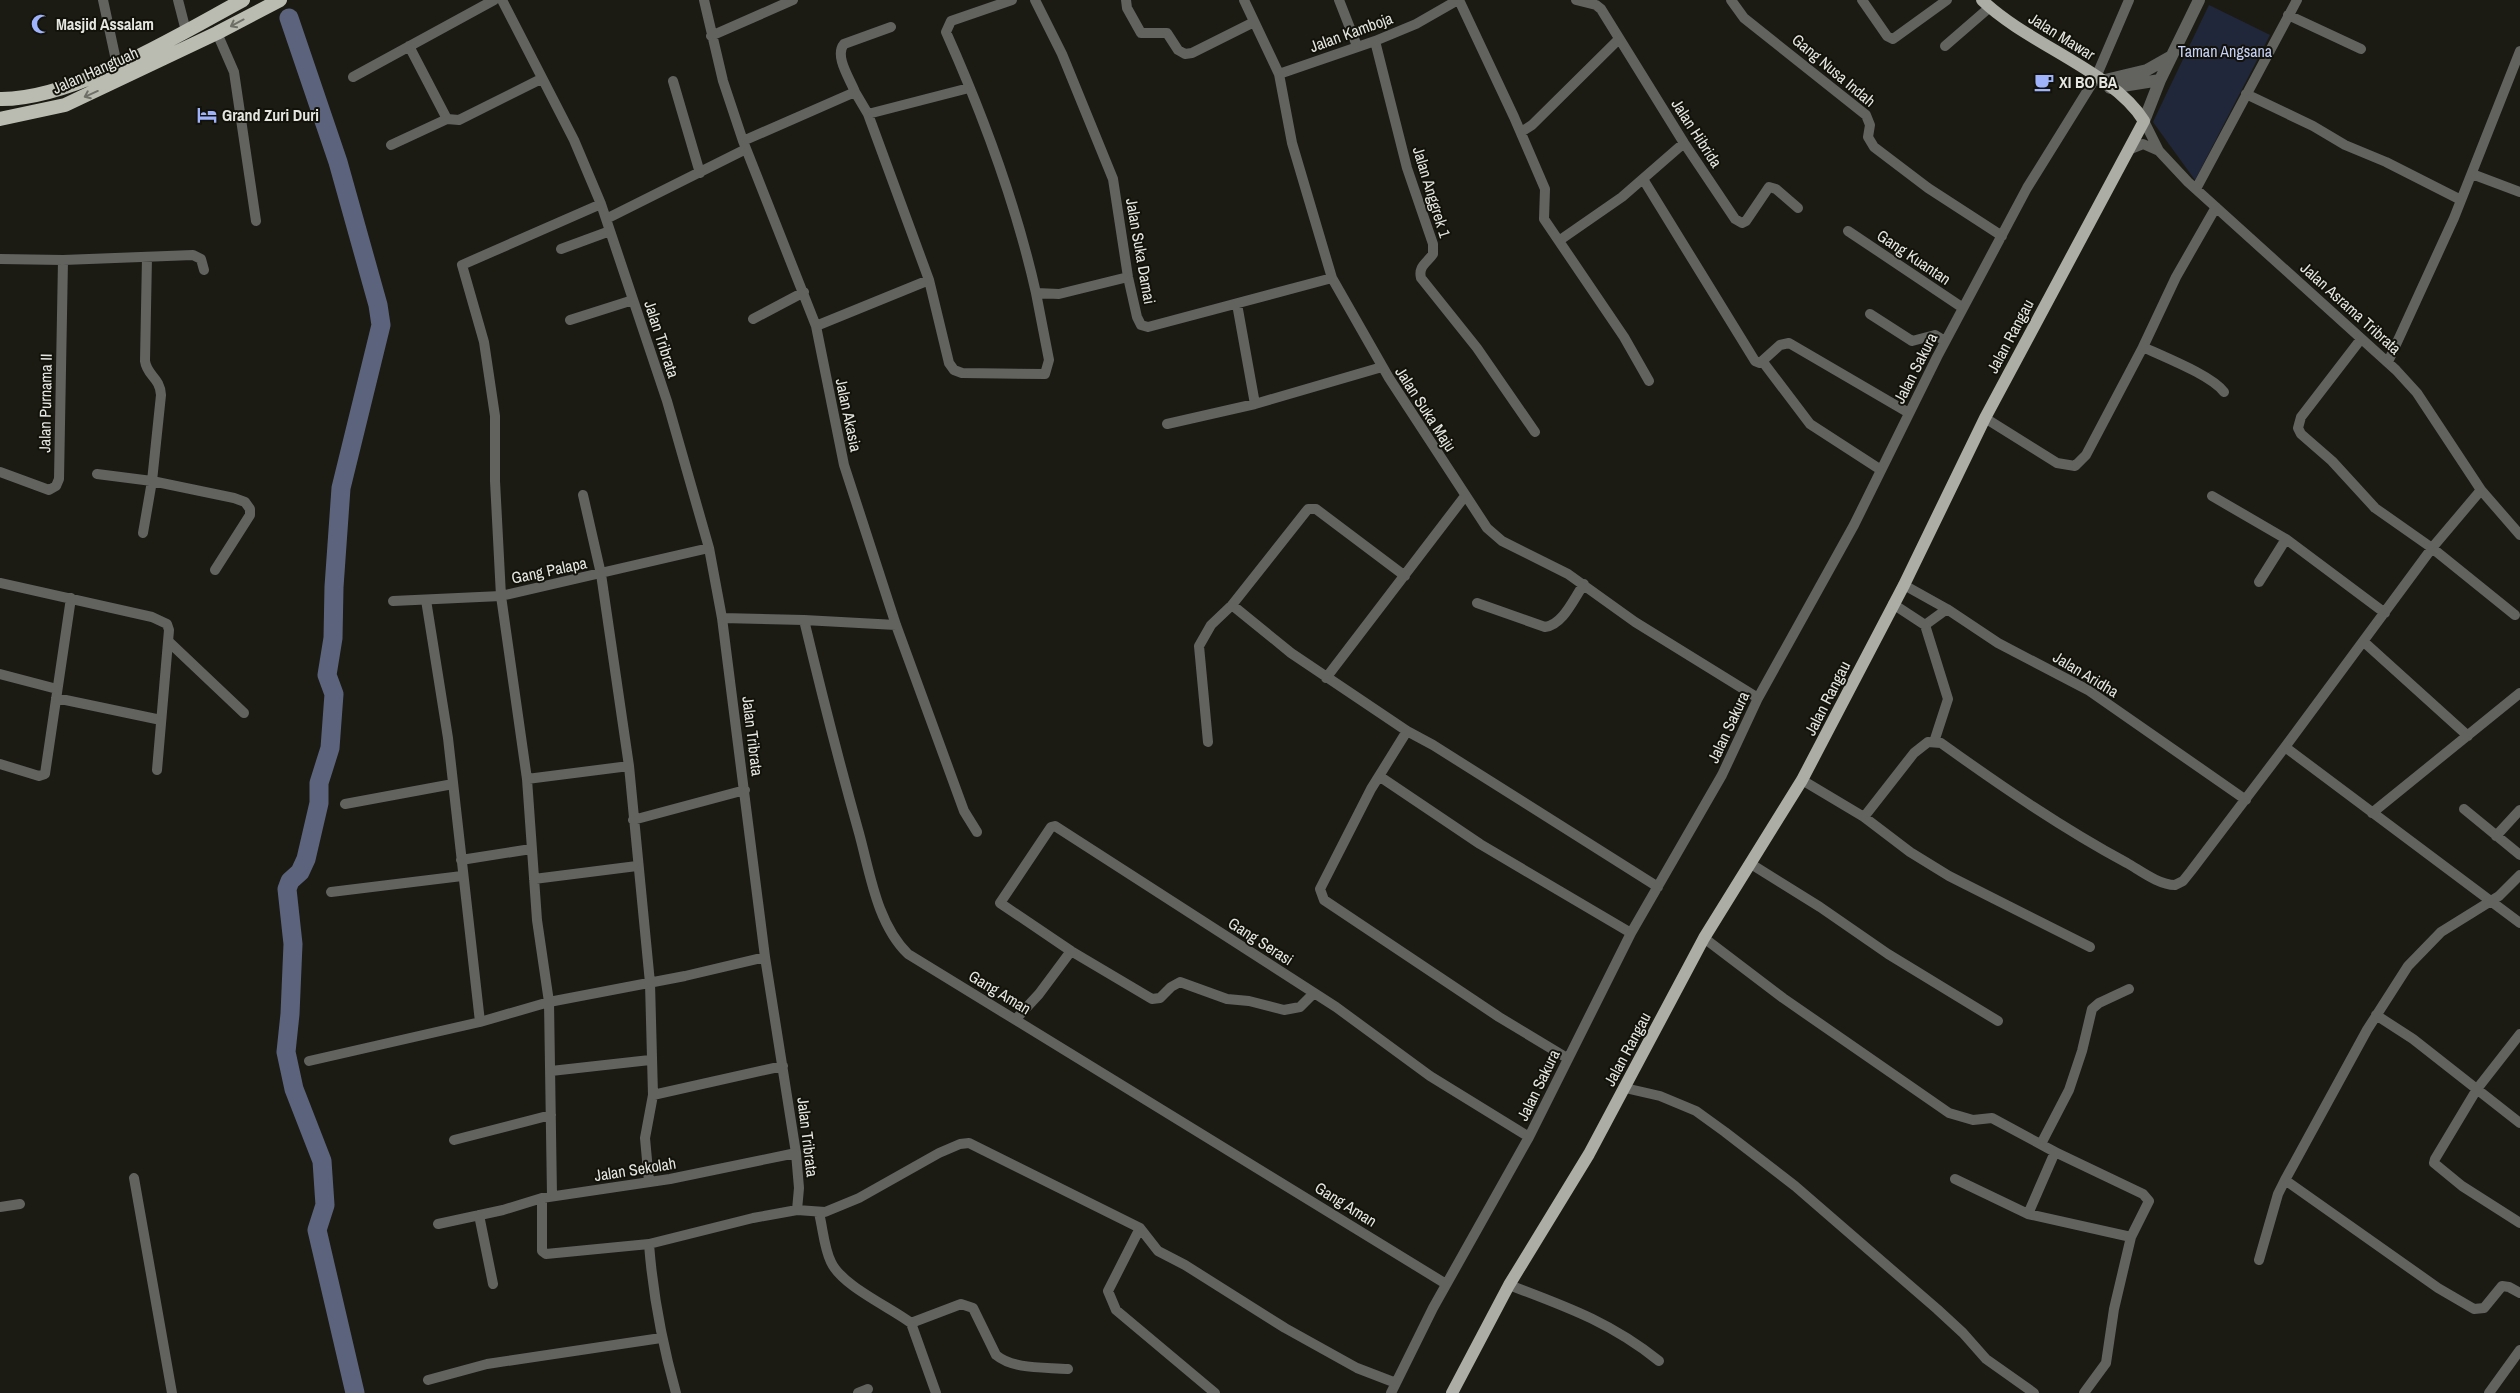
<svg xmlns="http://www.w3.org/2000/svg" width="2520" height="1393" font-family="'Archivo Narrow',sans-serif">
	<rect width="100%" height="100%" fill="#1b1b14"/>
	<path fill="#21273b" d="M2209 5 2270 35 2195 180 2153 122Z"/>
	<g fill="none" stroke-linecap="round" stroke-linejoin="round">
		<path stroke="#5c647d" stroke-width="19" d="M289 18 338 162 378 305 381 325 341 488 334 587 333 638 327 675 334 694 330 748 319 783V803L306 859 300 872 290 881 287 889 293 944 290 1014 286 1052 294 1089 322 1161 325 1205 317 1230 355 1393"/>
		<path stroke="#62635f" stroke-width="10" d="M103 0 117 65
			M178 0 186 31
			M502 0 574 140 601 204 667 401 709 548 722 618 765 957 796 1153 799 1188 797 1210 753 1218 649 1244C653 1296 662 1343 676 1393
			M704 0 723 81 743 141 816 326 844 465 896 625 964 811 977 832
			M1012 0 951 21 946 32C983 115 1016 204 1036 293L1059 294 1128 277
			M1035 0 1062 54 1113 179 1128 277 1137 317 1141 325 1148 327 1332 278
			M1126 0 1127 8 1141 33H1167L1178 50 1185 54 1192 53 1254 22
			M1244 0 1279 74 1292 143 1332 278 1389 378 1487 528 1502 541 1568 574 1635 622 1758 698
			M1339 0 1357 46
			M1459 0 1514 117 1545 189 1544 219 1624 337 1649 381
			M1576 0 1596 5 1601 9 1684 143 1735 219 1742 223 1746 221 1769 187 1776 189 1798 208
			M1731 0 1744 18 1866 115 1870 125 1868 137 1874 147 1928 188 2002 236
			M1862 0 1887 36 1893 39 1947 0
			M2288 15 2361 49
			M217 33 234 72 256 221
			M711 36 793 0
			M1375 41 1407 168 1433 244V254C1427 263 1418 266 1421 278L1477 348 1535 432
			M409 46 447 119
			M1945 46 1990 7
			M1279 74 1375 41 1416 24 1458 0
			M353 77 494 0
			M673 81 700 173
			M855 92C850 79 834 56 844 44L891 27
			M2246 94 2313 126 2345 145 2386 162 2461 200
			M868 114 969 88
			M2144 121 2159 151 2188 182 2396 370 2417 393 2481 490 2520 535
			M1521 132 1532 125 1619 39
			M743 141 855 92 868 114 929 280 949 363 954 370 962 373 1045 374 1049 360 1036 293
			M391 145 447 119 459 120 541 79
			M2128 150 2143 144 2159 151
			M2472 174 2520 192
			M1643 179 1755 361 1760 363 1780 345 1789 343 1909 413
			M2196 189 2297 0
			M2216 207 2176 277 2143 347C2164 357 2211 375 2224 392
			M606 219 746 149
			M1848 231 1963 308
			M1560 240 1622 197 1684 143
			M561 249 610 231
			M147 257 145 361C147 376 160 377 161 395L152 481 234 498 245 502 250 509V515L215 570
			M0 259 63 260 193 255 201 259 204 270
			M1237 304 1255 404
			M1870 314 1912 341 1935 335 1945 341
			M753 319 804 292
			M570 320 633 300
			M816 326 929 280
			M2361 339 2301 417 2298 428 2301 434 2332 461 2375 508 2432 548 2515 615
			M1763 362 1810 424 1881 470
			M2388 362 2454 218 2520 51
			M1985 418 2057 463 2075 466 2086 455 2143 347
			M1167 424 1255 404 1382 367
			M0 472 49 490 56 486 59 479 63 260
			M97 474 152 481 143 533
			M2481 490 2432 548 2285 747 2520 923
			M583 495 601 574 629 766 650 983 653 1095 783 1066
			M2212 496 2286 539
			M2259 582 2286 539 2385 613
			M0 583 152 617 167 624 169 630 157 770
			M1904 585 1947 609 1998 643 2088 690 2246 800
			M426 600 448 738 480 1022
			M393 601 501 596 709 548
			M1477 603 1545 627C1563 625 1574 598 1584 584
			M1893 604 1925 625 1947 609
			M1232 605 1291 653 1407 731
			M722 618 804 620C821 691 839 762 859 833 870 873 877 924 908 954L1446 1284
			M804 620 896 625
			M1925 625 1948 699 1934 742
			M168 641 244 713
			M2364 642 2468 736
			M0 674 57 689
			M1326 678 1465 496
			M56 698 161 720
			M1208 742 1199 646 1211 625 1232 605 1308 509H1316L1405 576
			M0 764 39 776 45 774 71 598
			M1379 776 1480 844 1631 933
			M527 779 629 766
			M1802 780 1864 817 1910 852 1949 876 2090 947
			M345 804 453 784
			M2464 809 2520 855
			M2372 813 2520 693
			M1864 817 1914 753 1928 742 1941 743C2001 786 2062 828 2127 863 2141 871 2159 885 2175 885L2183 881 2191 871 2285 747
			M633 820 745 790
			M2496 836 2520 810
			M461 860 531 849
			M1751 864 1820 907 1888 954 1998 1021
			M534 879 637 866
			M331 892 462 876
			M1704 938 1783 998 1949 1113 1973 1120 1992 1118 2055 1152 2028 1214
			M1071 951 1152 999 1160 998 1171 987 1180 982 1227 999 1249 1001 1284 1010 1300 1007 1314 993
			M2376 1015 2413 1039 2520 1123
			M1016 1019 1039 994 1071 951 1000 903 1051 827 1055 826 1336 1007 1430 1076 1529 1137
			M2520 1034 2477 1089 2435 1159 2434 1163 2462 1186 2520 1223
			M1567 1058 1499 1017 1324 900 1320 889 1371 789 1407 731 1433 745 1658 887
			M309 1061 480 1022 549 1002 685 976 765 957
			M551 1071 650 1060
			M1625 1088 1660 1096 1696 1111 1725 1132 1795 1186 1937 1309 1963 1333 1986 1359 2034 1393
			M454 1140 551 1115
			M2041 1144 2069 1090 2082 1051 2092 1009 2099 1003 2129 989
			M2055 1152 2143 1194 2149 1201 2131 1237 2114 1309 2106 1363 2084 1393
			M134 1178 172 1393
			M1955 1179 2028 1214 2131 1237
			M2285 1180 2438 1288 2474 1309 2484 1308 2502 1286 2509 1287 2520 1293
			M649 1182 645 1138 653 1095
			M552 1196 549 1002 537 920 527 779 501 596 495 481V416L484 342 462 265 601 204
			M542 1198V1251L546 1254 649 1244
			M0 1207 20 1204
			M797 1210 825 1212 859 1198 939 1153 960 1144 969 1143 1140 1228 1158 1251 1185 1265 1285 1328 1357 1368 1396 1383
			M819 1213C823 1229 824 1248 831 1262 842 1286 890 1307 911 1323L961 1304 973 1308 996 1355C1014 1370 1045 1367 1068 1369
			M479 1215 493 1284
			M438 1224 503 1210 542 1198 670 1179 796 1153
			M1140 1228 1108 1291 1116 1310 1215 1393
			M2259 1260 2278 1194 2285 1180 2367 1030 2408 966 2441 932 2499 896 2520 875
			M1509 1285C1567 1307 1610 1322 1659 1361
			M911 1323 936 1393
			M428 1380 487 1364 661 1338
			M858 1393 868 1389
			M1391 1393 1433 1308 1529 1137 1631 933 1722 775 1758 698 1854 525 1937 357 2027 188 2096 77 2129 0
			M2489 1393 2520 1350"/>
		<path stroke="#62635f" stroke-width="12" d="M2101 81 2147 70 2170 57
			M2110 88 2160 80
			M2144 121 2160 80 2199 0"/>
		<path stroke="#acada4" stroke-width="12" d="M1452 1393 1509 1285 1589 1154 1704 938 1802 780 1904 585 1985 418 2144 121C2113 71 2027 44 1982 0"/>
		<path stroke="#babcb2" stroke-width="14" d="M0 99C73 100 178 35 243 0
			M0 119 65 105 217 33 280 0"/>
	</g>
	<defs><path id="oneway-shaft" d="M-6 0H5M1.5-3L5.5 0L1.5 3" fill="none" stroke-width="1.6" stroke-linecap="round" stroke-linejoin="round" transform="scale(1.25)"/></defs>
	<g stroke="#6e7067">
		<use href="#oneway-shaft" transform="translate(237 23) rotate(152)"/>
		<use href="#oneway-shaft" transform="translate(91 94) rotate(156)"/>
	</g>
	<defs>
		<symbol id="mosque-bare" viewBox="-9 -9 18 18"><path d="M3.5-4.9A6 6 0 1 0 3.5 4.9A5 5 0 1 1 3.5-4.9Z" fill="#9fb3fd" stroke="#12120b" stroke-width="2.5" paint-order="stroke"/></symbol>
		<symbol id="cafe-bare" viewBox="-9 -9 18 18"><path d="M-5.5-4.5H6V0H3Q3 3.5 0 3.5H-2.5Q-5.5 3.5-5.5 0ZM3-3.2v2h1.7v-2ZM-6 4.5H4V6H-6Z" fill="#9fb3fd" stroke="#12120b" stroke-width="2.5" paint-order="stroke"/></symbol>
		<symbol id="hotel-bare" viewBox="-9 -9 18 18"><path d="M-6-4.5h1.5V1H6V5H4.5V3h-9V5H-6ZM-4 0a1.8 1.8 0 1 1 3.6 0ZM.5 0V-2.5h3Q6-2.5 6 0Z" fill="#9fb3fd" stroke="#12120b" stroke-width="2.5" paint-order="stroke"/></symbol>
	</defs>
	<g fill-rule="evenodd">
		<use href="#mosque-bare" x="27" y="10" width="28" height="28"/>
		<use href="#cafe-bare" x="2030" y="68" width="28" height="28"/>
		<use href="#hotel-bare" x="193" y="101" width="28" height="28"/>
	</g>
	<g text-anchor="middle" stroke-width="4" stroke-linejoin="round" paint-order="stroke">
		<g font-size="16" font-weight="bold" fill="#e5e6e0" stroke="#12120b" text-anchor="start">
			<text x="56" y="30">Masjid Assalam</text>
			<text x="2059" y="88">XI BO BA</text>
			<text x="222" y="121">Grand Zuri Duri</text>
		</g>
		<g font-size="16" fill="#e5e6e0" stroke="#12120b">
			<text transform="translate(1351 32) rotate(-20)" y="6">Jalan Kamboja</text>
			<text transform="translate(2062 36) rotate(32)" y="6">Jalan Mawar</text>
			<text transform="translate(95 70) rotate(-24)" y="6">Jalan Hangtuah</text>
			<text transform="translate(1834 70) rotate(40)" y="6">Gang Nusa Indah</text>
			<text transform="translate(1697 133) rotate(57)" y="6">Jalan Hibrida</text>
			<text transform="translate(1432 192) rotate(73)" y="6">Jalan Anggrek 1</text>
			<text transform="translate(1141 251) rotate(80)" y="6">Jalan Suka Damai</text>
			<text transform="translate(1914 257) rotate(34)" y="6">Gang Kuantan</text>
			<text transform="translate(2351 308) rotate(42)" y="6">Jalan Asrama Tribrata</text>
			<text transform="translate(2010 336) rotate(-62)" y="6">Jalan Rangau</text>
			<text transform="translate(662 339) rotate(72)" y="6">Jalan Tribrata</text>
			<text transform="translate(1915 368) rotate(-63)" y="6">Jalan Sakura</text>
			<text transform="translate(45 403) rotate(-89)" y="6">Jalan Purnama II</text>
			<text transform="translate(1426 409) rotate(57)" y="6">Jalan Suka Maju</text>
			<text transform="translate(849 415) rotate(78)" y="6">Jalan Akasia</text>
			<text transform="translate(549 570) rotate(-12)" y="6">Gang Palapa</text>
			<text transform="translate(2086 674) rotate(31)" y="6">Jalan Aridha</text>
			<text transform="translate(1827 698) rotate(-63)" y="6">Jalan Rangau</text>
			<text transform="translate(1728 727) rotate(-65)" y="6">Jalan Sakura</text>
			<text transform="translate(753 736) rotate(83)" y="6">Jalan Tribrata</text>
			<text transform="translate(1261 941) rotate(33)" y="6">Gang Serasi</text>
			<text transform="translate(1000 992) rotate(31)" y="6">Gang Aman</text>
			<text transform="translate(1627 1049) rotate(-62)" y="6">Jalan Rangau</text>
			<text transform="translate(1538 1085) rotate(-64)" y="6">Jalan Sakura</text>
			<text transform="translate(808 1137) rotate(83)" y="6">Jalan Tribrata</text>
			<text transform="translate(635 1169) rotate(-9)" y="6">Jalan Sekolah</text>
			<text transform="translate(1346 1204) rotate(32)" y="6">Gang Aman</text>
		</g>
		<g font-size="16" fill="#c6d2fa" stroke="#12120b">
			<text x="2225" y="57">Taman Angsana</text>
		</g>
	</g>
</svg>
